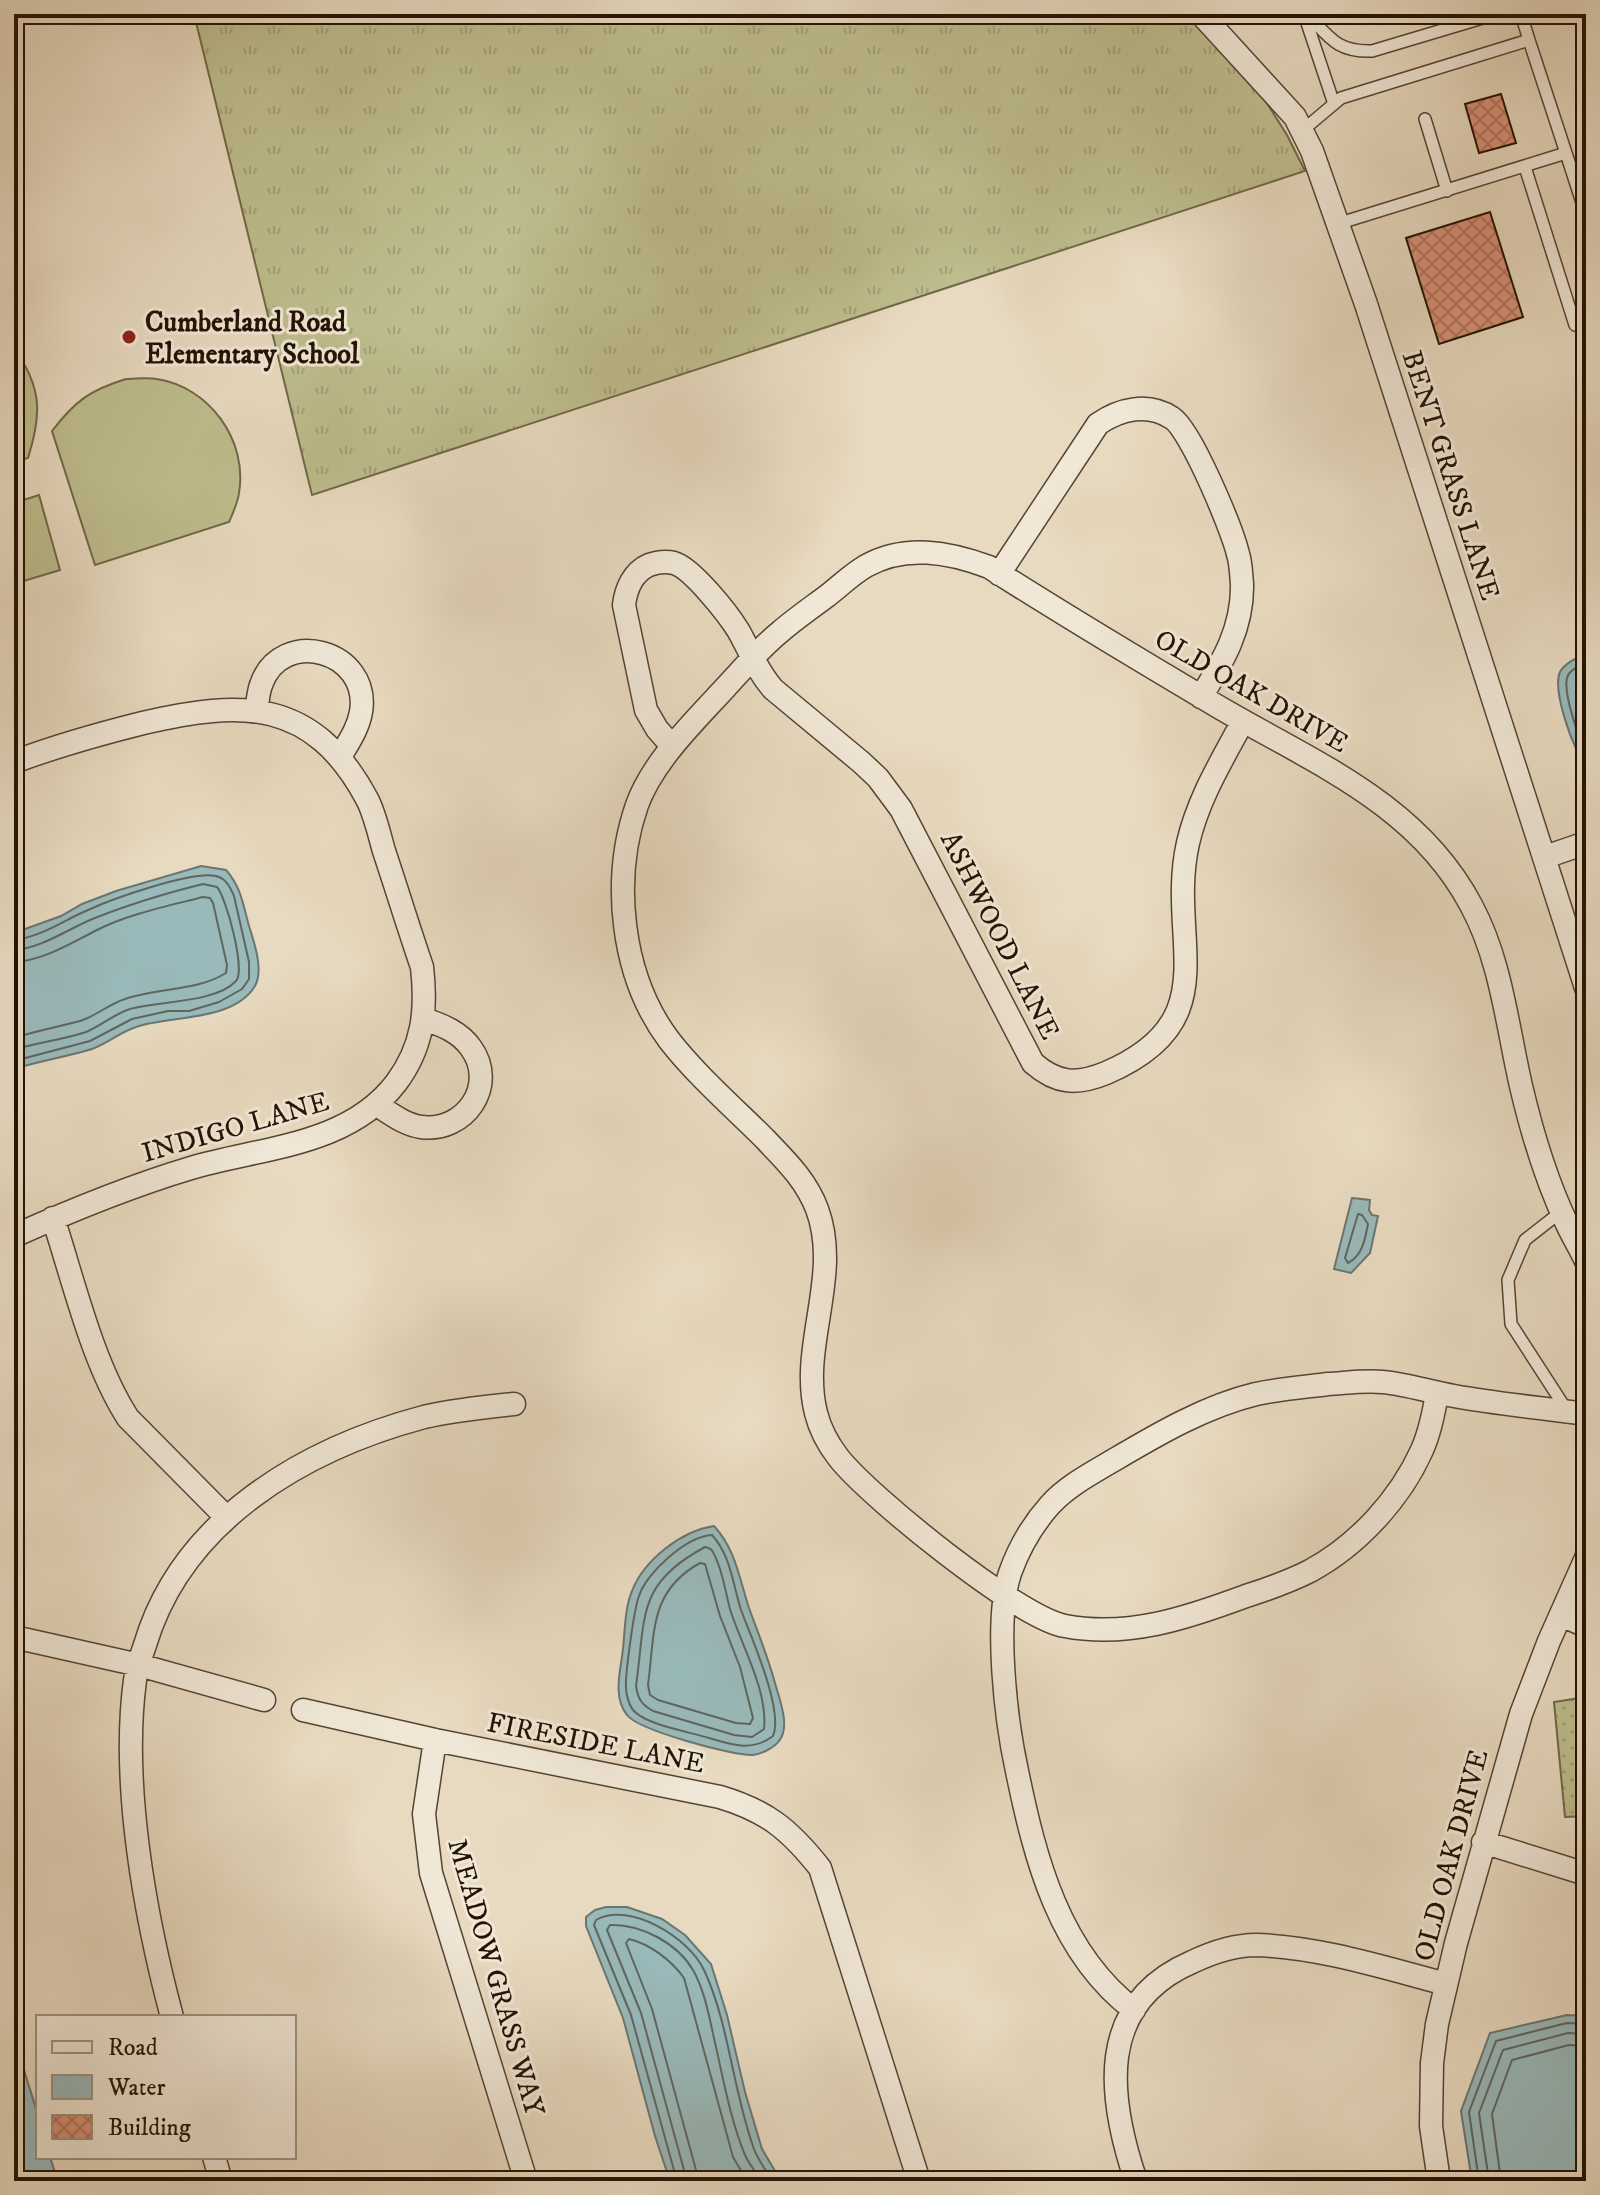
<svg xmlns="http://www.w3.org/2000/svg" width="1600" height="2195" font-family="'IM FELL DW Pica',serif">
	<defs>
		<pattern id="grass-tufts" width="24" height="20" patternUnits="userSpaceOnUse" patternTransform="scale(2)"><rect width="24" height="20" fill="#bebd8d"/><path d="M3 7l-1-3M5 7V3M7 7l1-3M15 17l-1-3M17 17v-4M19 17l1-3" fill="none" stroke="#a3a178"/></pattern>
		<pattern id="park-dots" width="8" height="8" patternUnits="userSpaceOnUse" patternTransform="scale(2)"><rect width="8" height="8" fill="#bebd8d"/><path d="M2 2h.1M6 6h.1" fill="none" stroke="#a3a178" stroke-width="1.8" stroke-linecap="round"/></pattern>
		<pattern id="building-cross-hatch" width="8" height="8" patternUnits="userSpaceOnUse" patternTransform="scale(2)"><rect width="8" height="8" fill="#d89175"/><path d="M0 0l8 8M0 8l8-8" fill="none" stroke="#af755e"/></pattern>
	</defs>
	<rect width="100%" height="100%" fill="#e8dac0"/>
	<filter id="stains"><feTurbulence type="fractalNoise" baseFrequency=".0025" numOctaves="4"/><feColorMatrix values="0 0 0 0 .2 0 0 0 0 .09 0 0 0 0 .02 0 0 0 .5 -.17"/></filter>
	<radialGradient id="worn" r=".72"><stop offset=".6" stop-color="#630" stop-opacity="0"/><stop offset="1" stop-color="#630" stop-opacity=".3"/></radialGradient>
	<path fill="url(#grass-tufts)" stroke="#716849" stroke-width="2" d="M194 14H1188L1263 97 1287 135 1305 171 312 495Z"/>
	<path fill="url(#park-dots)" stroke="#716849" stroke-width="2" d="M1586 1697V1816L1565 1817 1554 1702Z"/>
	<path fill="#bebd8d" stroke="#716849" stroke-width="2" d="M14 348C42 387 42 414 28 458L14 462Z
		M126 379C136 379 147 377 157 379 209 387 248 440 239 493 238 502 233 513 229 522L95 565 52 431C75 401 90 390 126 379Z
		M39 495 60 570 14 584V503Z"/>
	<path fill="#99b9ba" stroke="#6a7672" stroke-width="2" d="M1586 654V764C1573 752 1552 689 1560 672 1564 664 1577 657 1586 654Z
		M201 866 226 870C241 887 243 904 249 926 254 942 264 970 255 986 233 1022 171 1015 136 1027 120 1032 107 1044 92 1049 66 1057 39 1061 14 1069V933L61 916 82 904 116 891Z
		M1352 1198 1370 1200 1369 1210 1372 1215 1378 1216 1370 1253 1351 1273 1334 1269Z
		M714 1526C736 1550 739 1578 749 1608 758 1633 768 1657 775 1683 779 1698 791 1727 779 1741 774 1748 761 1754 753 1755 733 1756 638 1730 627 1715 614 1699 619 1676 622 1657 625 1637 624 1610 632 1591 644 1560 681 1531 714 1526Z
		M606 1907H627L662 1919 685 1935 711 1964 727 2015 745 2092 762 2149 781 2181H670L655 2136 623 2018 586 1926V1917L595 1910Z
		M14 2006 24 2070 38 2115V2157H50L58 2181H14Z
		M1567 2015 1586 2016V2181H1472L1461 2111 1490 2033Z"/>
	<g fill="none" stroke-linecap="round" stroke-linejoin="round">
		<path stroke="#5e6660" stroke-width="2" d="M1586 663C1579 666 1569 670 1567 678 1563 694 1579 738 1586 753
			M14 940C41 937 64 920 88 910 112 899 198 868 219 877 227 880 231 889 234 896L249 962V979L242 989 219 1002 189 1011H168L132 1019 90 1041 14 1061
			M14 950C43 948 69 928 95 918 130 904 167 893 203 884L217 887C226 897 246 970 236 981 216 1003 158 1001 130 1009 114 1014 101 1026 86 1032 63 1040 37 1042 14 1050
			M14 962C42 961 71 943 95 931 128 914 168 906 203 897L210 898 213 903 227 965 226 973C195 992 159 987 125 999 109 1004 96 1016 80 1021 58 1027 36 1031 14 1038
			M1358 1214 1362 1215 1368 1224C1365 1240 1362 1256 1348 1263L1345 1258Z
			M712 1535C731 1556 733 1585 741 1610 751 1637 784 1710 773 1736 752 1752 732 1745 709 1738 690 1732 647 1725 634 1711 629 1706 626 1694 626 1688 625 1675 634 1609 639 1596 646 1573 687 1536 712 1535Z
			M705 1547C711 1549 711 1548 714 1554 723 1571 725 1591 730 1609 741 1645 768 1690 764 1729L752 1737 734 1735 653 1711C641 1704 638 1699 636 1686 646 1616 636 1584 705 1547Z
			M700 1563 705 1564 720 1616 740 1667 753 1718 750 1724 736 1723 658 1700 650 1695 648 1685C655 1633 649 1591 700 1563Z
			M677 2181 631 2015 594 1925 596 1920C630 1901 689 1938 704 1970 729 2023 733 2092 754 2149 758 2160 766 2170 772 2181
			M687 2181 641 2013 607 1930 610 1925C641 1924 677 1943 693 1970 706 1993 710 2022 716 2047 724 2083 731 2121 745 2155 749 2164 756 2172 761 2181
			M699 2181 652 2009 626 1943 629 1939C650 1944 671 1960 684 1978L733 2157 747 2181
			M1479 2181 1469 2112 1496 2041 1567 2023 1586 2024
			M1489 2181 1479 2113 1503 2050 1568 2033 1586 2034
			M1501 2181 1492 2114 1512 2060 1569 2045 1586 2046"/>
	</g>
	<path fill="url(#building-cross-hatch)" stroke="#241205" stroke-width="2" d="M1501 94 1516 143 1479 153 1465 104Z
		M1490 212 1523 317 1439 344 1406 238Z"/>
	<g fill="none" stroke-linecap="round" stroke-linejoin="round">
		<defs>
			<path id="lane" d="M1304 14 1334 104
				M1307 14C1330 38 1337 52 1372 51L1496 14
				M1425 119 1447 191
				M1303 130 1341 98 1529 40 1521 14
				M1566 153 1586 215
				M1525 167 1575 325 1586 321
				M1337 224 1566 153 1529 40
				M1562 1211 1525 1240 1508 1280 1511 1324 1566 1409"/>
			<path id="street" d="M1201 14 1295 117 1312 151 1366 304 1586 988
				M999 574 1098 424C1120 409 1148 402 1172 418 1191 430 1232 529 1238 554 1241 563 1241 574 1242 584 1243 628 1223 661 1201 697
				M256 710C258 702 258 693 261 685 281 626 371 650 361 712 358 729 348 743 340 757
				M672 746 657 729 646 710 624 605C626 589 633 572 649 565 657 562 666 561 674 563 692 568 728 614 738 630 750 651 757 671 773 689L861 762 878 778 901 809 1033 1063C1057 1084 1077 1085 1106 1073 1230 1020 1166 940 1188 843 1198 799 1222 760 1243 721
				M14 762C56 746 99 734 143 723 242 700 313 698 367 799 375 814 379 834 384 851 397 890 409 929 422 967 427 1011 423 1047 396 1083 348 1146 262 1147 191 1168 131 1186 72 1210 14 1236
				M1545 857 1586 843
				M377 1105C390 1113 405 1125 421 1127 465 1133 498 1085 471 1048 460 1032 442 1025 424 1019
				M53 1218C74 1282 92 1362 128 1418L226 1517
				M1437 1393C1434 1412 1430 1432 1422 1450 1400 1499 1358 1545 1310 1571 1290 1581 1268 1589 1246 1596 1187 1618 1128 1638 1065 1626 1019 1618 868 1496 838 1457 828 1444 820 1429 816 1413 799 1346 842 1276 817 1209 806 1180 786 1161 765 1139 733 1107 697 1076 669 1040 621 976 611 880 637 805 653 761 694 722 725 688 743 669 760 648 780 632 795 619 811 608 827 596 840 586 852 574 866 566 905 544 949 552 989 567 1064 615 1141 661 1217 706 1312 762 1417 803 1471 905 1501 960 1507 1025 1521 1086 1532 1133 1546 1180 1567 1224 1573 1237 1580 1248 1586 1261
				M1561 1615 1586 1626
				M14 1637 139 1665 264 1700
				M303 1710 435 1740 720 1797C767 1811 790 1830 820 1868L919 2181
				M435 1740 424 1814 431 1873 526 2181
				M1483 1842 1586 1874
				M1134 2010C1059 1953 1035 1859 1017 1771 1006 1721 994 1621 1010 1573 1019 1548 1032 1525 1050 1505 1067 1486 1092 1473 1114 1460 1158 1434 1206 1406 1256 1394 1280 1389 1304 1387 1328 1384 1346 1383 1365 1380 1383 1382 1406 1384 1430 1392 1454 1396 1498 1404 1542 1408 1586 1414
				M172 2017C145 1916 121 1784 135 1680 137 1668 141 1656 145 1645 182 1520 304 1449 424 1417 454 1410 484 1407 514 1404
				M214 2157 221 2181
				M1136 2181C1108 2098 1095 2004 1192 1962 1211 1953 1235 1945 1256 1945 1320 1947 1385 1968 1446 1984
				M1439 2181 1431 2126 1432 2063 1437 2024 1456 1943 1521 1714 1549 1641 1586 1558"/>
		</defs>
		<use href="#lane" stroke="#554434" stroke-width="14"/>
		<use href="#street" stroke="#554434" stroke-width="25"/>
		<use href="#lane" stroke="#f0e7d6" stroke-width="11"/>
		<use href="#street" stroke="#f0e7d6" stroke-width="22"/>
	</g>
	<circle fill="#8f2418" stroke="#f0e7d6" stroke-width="3" cx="129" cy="337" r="8"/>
	<g text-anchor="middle" stroke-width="6" stroke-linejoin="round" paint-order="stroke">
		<g font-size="28" font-weight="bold" fill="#241205" stroke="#f0e7d6" text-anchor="start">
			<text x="145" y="331">Cumberland Road<tspan x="145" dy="32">Elementary School</tspan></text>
		</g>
		<g font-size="28" fill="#241205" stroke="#f0e7d6">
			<text transform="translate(1452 475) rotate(72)" y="10">BENT GRASS LANE</text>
			<text transform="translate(1252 690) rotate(30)" y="10">OLD OAK DRIVE</text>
			<text transform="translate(1001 935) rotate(63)" y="10">ASHWOOD LANE</text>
			<text transform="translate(235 1126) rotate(-16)" y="10">INDIGO LANE</text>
			<text transform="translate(596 1742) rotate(11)" y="10">FIRESIDE LANE</text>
			<text transform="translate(1450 1855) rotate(-75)" y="10">OLD OAK DRIVE</text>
			<text transform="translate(497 1977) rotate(74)" y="10">MEADOW GRASS WAY</text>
		</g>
	</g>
	<rect width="1600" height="2195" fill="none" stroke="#e8dac0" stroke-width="48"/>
	<rect x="16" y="16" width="1568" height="2163" fill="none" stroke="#241205" stroke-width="4"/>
	<rect x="24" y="24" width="1552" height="2147" fill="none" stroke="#241205" stroke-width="2"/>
	<rect x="36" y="2015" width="260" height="144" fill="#f0e7d6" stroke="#9e9282" stroke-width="2"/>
	<rect x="52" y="2041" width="40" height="12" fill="#f0e7d6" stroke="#9e9282" stroke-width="2"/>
	<text x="108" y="2055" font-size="24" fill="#241205">Road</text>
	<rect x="52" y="2075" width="40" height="24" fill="#99b9ba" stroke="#9e9282" stroke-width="2"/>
	<text x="108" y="2095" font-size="24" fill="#241205">Water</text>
	<rect x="52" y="2115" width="40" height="24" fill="url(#building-cross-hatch)" stroke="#9e9282" stroke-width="2"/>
	<text x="108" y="2135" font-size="24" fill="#241205">Building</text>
	<rect width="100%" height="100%" filter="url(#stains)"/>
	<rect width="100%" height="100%" fill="url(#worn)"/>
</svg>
